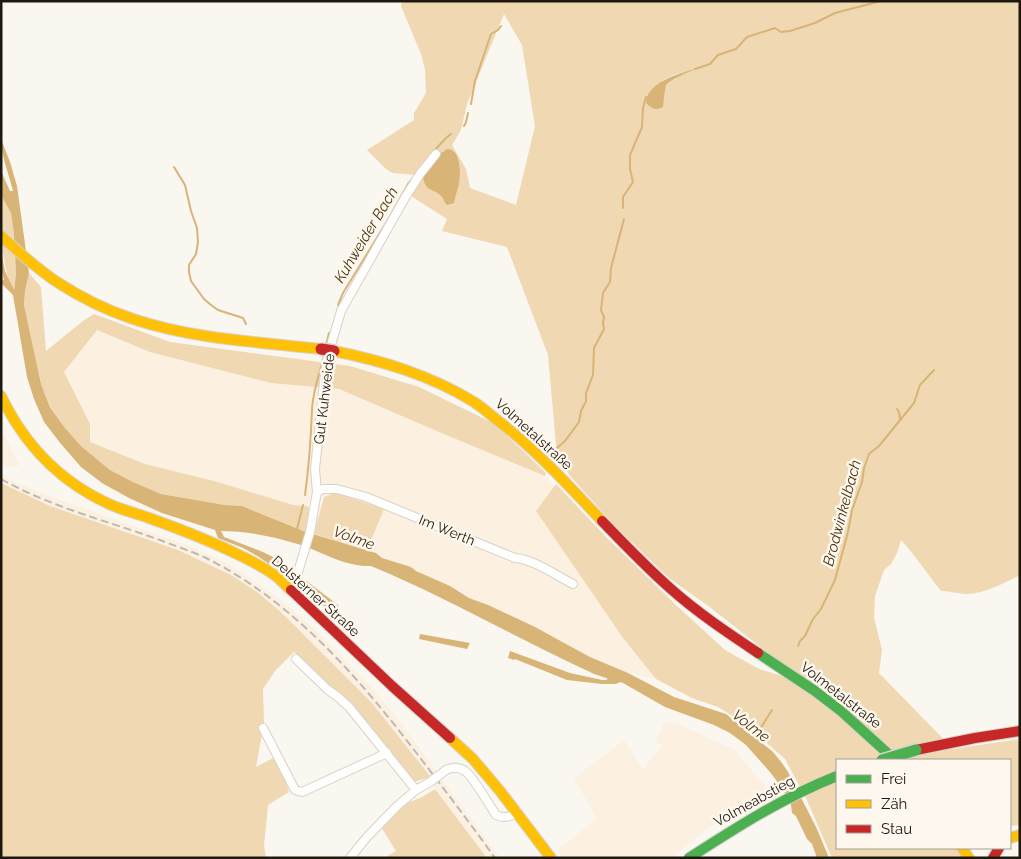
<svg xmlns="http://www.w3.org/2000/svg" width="1021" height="859" font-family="Raleway,sans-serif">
	<rect width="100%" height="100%" fill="#faf6f0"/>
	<path fill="#fcf1e1" d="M97 329 150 352 271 383 339 389 439 432 545 476 554 486 536 511 623 638 656 679 628 673 590 657 535 627 488 605 469 598 450 586 416 571 411 567 382 558 376 553 367 550 384 509 336 493 324 497H311L307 506 293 505 218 482 145 464 90 442V423L64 372Z
		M1 428 19 465 10 468 1 463Z
		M1 474 13 481 52 497 181 543 206 553 235 568 261 585 286 604 318 632 356 671 391 709 500 858H487L435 789 430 776 372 703 281 612 257 592 231 575 178 550 50 506 9 487 1 483Z
		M664 723H676L683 726 735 750 769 791 724 816 671 858H563L557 850 597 819 574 778 624 740 643 769 662 746 656 740Z"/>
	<path fill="#f0d8b3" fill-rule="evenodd" d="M402 1H1020V575C1005 583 982 595 964 594 956 593 949 591 941 591 927 574 916 556 901 540L897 553 891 564 884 570 875 596 874 618 882 650 879 673 953 749 1020 739V825L1010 826V760H837V848H964L969 858H832L806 798 785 759 744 723 718 707 692 698 656 679 623 638 536 511 556 484 605 536 676 605 725 650 759 669 799 681 801 679 711 608 669 578 615 526 571 477 557 457 548 355 507 247 442 231 447 219 411 196 416 175 393 173 387 170 367 150 414 120V113L426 93 425 69 421 54 401 6ZM504 14 522 45 535 126 516 205 470 188 466 169 452 145 461 130 467 104ZM692 70C687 73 681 75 675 79 664 84 659 99 654 109L646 103 663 80 673 75ZM447 149C462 148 460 173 459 183L443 199 442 196 425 185 423 176 442 152Z
		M1 195 11 213 14 234 16 274 14 290C0 267 1 224 1 195Z
		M29 273 41 287 46 351 83 321 94 314 170 342 350 366 419 387 495 424 546 473 545 476 439 432 339 389 271 383 150 352 97 330 64 372 90 424V442L145 464 218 482 293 505 307 506 309 508 306 532 242 506 225 505 161 494 151 490 133 482 110 470 81 446 65 428 50 406 41 384 24 305 25 291Z
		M1 483 50 506 178 550 231 575 257 592 281 612 372 703 430 776 427 778 414 782 357 711 294 652 275 671 263 689 264 723 256 767 277 756 289 792 268 805 264 845 266 858H1Z
		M336 493 384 509 367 550 314 534 324 497Z
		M435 789 487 858H384L396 851 381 827 400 806 422 797Z"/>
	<path fill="#d8b476" d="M695 69C688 73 670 79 666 86 664 92 664 101 663 107 655 111 652 109 646 103 646 83 679 73 695 69Z
		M1 139 10 162 17 186 29 273 25 291 24 305 41 384 50 407 65 428 81 446 110 470 133 482 161 494 225 505 242 506 306 532 376 553 382 558 411 567 416 571 450 586 469 598 488 605 535 627 590 657 628 673 674 697 726 714 773 752 782 763 788 772 817 829 829 858H817L812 844 807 839 796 816 792 813 791 805 782 788 770 772 746 745 730 733 714 725 665 707 623 683 620 682 616 684H602L567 680 515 659 514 660 508 658 510 651 570 673 602 680H606L608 679C602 676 595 675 590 672 516 638 446 597 371 566 346 567 324 553 301 545 276 537 248 531 221 531L224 537 263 552 279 560 338 605 342 618 337 621 330 611 301 586 259 557 243 548 218 538 215 530 162 513 129 498 102 483 81 467 61 444 44 422 34 399 27 377 13 295 1 283V279L4 280 1 269V251L5 271 14 290 16 274 14 234 11 213 1 195V171L10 191H13C9 174 1 156 1 139Z
		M447 149C461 148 461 173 459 183 458 189 455 196 454 203L447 205C444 202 443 197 440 195 431 188 424 190 423 176L438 155Z
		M420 634 470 643 467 649 419 639Z"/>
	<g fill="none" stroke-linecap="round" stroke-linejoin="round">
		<path stroke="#d8b476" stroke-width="2" d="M695 69 710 64 718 55 736 49 747 37 775 28 781 32 790 31 815 23 835 13 881 1
			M471 104 475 81 491 34 498 30 501 26
			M464 126 466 122 468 113
			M433 152 446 138 451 134
			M174 167 185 185 191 211 197 228 198 242 196 254 189 265V272L191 281 204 299 211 305 218 310 243 318 246 324
			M623 208V197L633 182 630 169V155L642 127 643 108 646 97
			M338 305 343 293 389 218 408 184 414 177
			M326 345 329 333
			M897 409 899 412 900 418
			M557 448 565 441 579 422 581 411 586 401V393L593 375 594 348 604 329 603 323 604 317 601 310 603 293 610 282 611 268 624 219
			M305 495C309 466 311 437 312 409 313 391 320 372 324 355
			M297 529 303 505
			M798 646 800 641 805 636 813 619 821 609 835 580 848 532 852 510 862 482 864 468 869 454 879 446 914 403 920 385 934 370
			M753 740 772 710"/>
		<defs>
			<path id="street" d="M317 492 323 489H337L366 497 515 558C533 559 557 576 573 584
				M290 589 295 582 310 532 315 503 317 492 315 469 324 382 327 359 341 311 406 196 420 174 436 154
				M296 659 327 689 339 698 349 707 416 790
				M263 728 295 790 302 792 387 753
				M446 770C452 767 459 767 465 771 473 776 489 805 496 815 503 819 510 817 517 813
				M350 858 367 837 397 806 416 790 430 782"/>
			<path id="fast" d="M758 653 815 691 841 711 895 760
				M689 858C737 827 784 797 837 776"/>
			<path id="slow" d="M1 236C19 252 37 269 57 282 80 297 106 310 133 319 193 339 258 342 321 349
				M334 351C383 361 430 375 474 402 483 408 492 416 501 423 538 452 570 487 602 521
				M1 396C26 448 63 485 116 507 127 511 138 514 149 518 180 529 211 541 241 556 253 562 266 568 277 577 282 581 286 586 291 590
				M450 738 473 759 500 791 551 858
				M1010 838 1020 835
				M962 848 969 858"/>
			<path id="jam" d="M602 521C625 545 647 568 671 589 698 613 728 633 758 653
				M291 590 392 686 450 738
				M916 750 975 738 1020 731
				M993 858 999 848"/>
		</defs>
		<use href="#street" stroke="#d7d2cb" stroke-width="10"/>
		<use href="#fast" stroke="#d7d2cb" stroke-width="12"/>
		<use href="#slow" stroke="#d7d2cb" stroke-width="12"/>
		<use href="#jam" stroke="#d7d2cb" stroke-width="12"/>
		<use href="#street" stroke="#fefefd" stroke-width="8"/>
		<use href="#fast" stroke="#4caf50" stroke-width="10"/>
		<use href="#slow" stroke="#ffc107" stroke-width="10"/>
		<use href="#jam" stroke="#c62828" stroke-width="10"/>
		<path stroke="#bab9b7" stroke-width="2" stroke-dasharray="8 4" stroke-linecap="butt" d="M1 479C51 507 107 521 160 540 175 546 191 551 206 558 294 602 359 678 418 755 444 789 470 823 495 858"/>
		<defs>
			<path id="street-bridge" d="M430 782 446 770"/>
			<path id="fast-bridge" d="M882 760 916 750"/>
			<path id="jam-bridge" d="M321 349 334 351"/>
		</defs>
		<use href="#street-bridge" stroke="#d7d2cb" stroke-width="10" stroke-linecap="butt"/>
		<use href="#fast-bridge" stroke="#d5d2ce" stroke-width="14" stroke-linecap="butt"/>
		<use href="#jam-bridge" stroke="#d5d2ce" stroke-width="14" stroke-linecap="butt"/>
		<use href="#street-bridge" stroke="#fefefd" stroke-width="8"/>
		<use href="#fast-bridge" stroke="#4caf50" stroke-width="11"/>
		<use href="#jam-bridge" stroke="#c62828" stroke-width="11"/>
	</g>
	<g text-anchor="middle" stroke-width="5" stroke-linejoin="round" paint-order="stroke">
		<g font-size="14" fill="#1e180f" stroke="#fdf7ed">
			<text transform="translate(324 399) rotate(-83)" y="5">Gut Kuhweide</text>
			<text transform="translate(534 434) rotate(42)" y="5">Volmetalstraße</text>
			<text transform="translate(447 530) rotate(22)" y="5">Im Werth</text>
			<text transform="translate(316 596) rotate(42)" y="5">Delsterner Straße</text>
			<text transform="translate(841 695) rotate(38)" y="5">Volmetalstraße</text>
			<text transform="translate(754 801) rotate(-29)" y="5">Volmeabstieg</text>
		</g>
		<g font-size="15" font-style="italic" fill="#49340f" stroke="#fdf7ed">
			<text transform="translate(366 235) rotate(-59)" y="5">Kuhweider Bach</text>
			<text transform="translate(842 513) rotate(-75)" y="5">Brodwinkelbach</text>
			<text transform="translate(354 538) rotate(20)" y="5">Volme</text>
			<text transform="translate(751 726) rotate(38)" y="5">Volme</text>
		</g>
	</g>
	<rect width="1021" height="859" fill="none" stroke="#1e180f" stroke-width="5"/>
	<rect x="836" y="759" width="175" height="90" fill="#fdf7ed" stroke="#a49e94"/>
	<rect x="846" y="775" width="25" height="8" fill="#4caf50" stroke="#a49e94"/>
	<text x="881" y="784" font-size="15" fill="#1e180f">Frei</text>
	<rect x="846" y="800" width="25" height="8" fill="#ffc107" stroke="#a49e94"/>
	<text x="881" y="809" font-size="15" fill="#1e180f">Zäh</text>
	<rect x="846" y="825" width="25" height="8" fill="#c62828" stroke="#a49e94"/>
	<text x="881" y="834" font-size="15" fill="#1e180f">Stau</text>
</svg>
